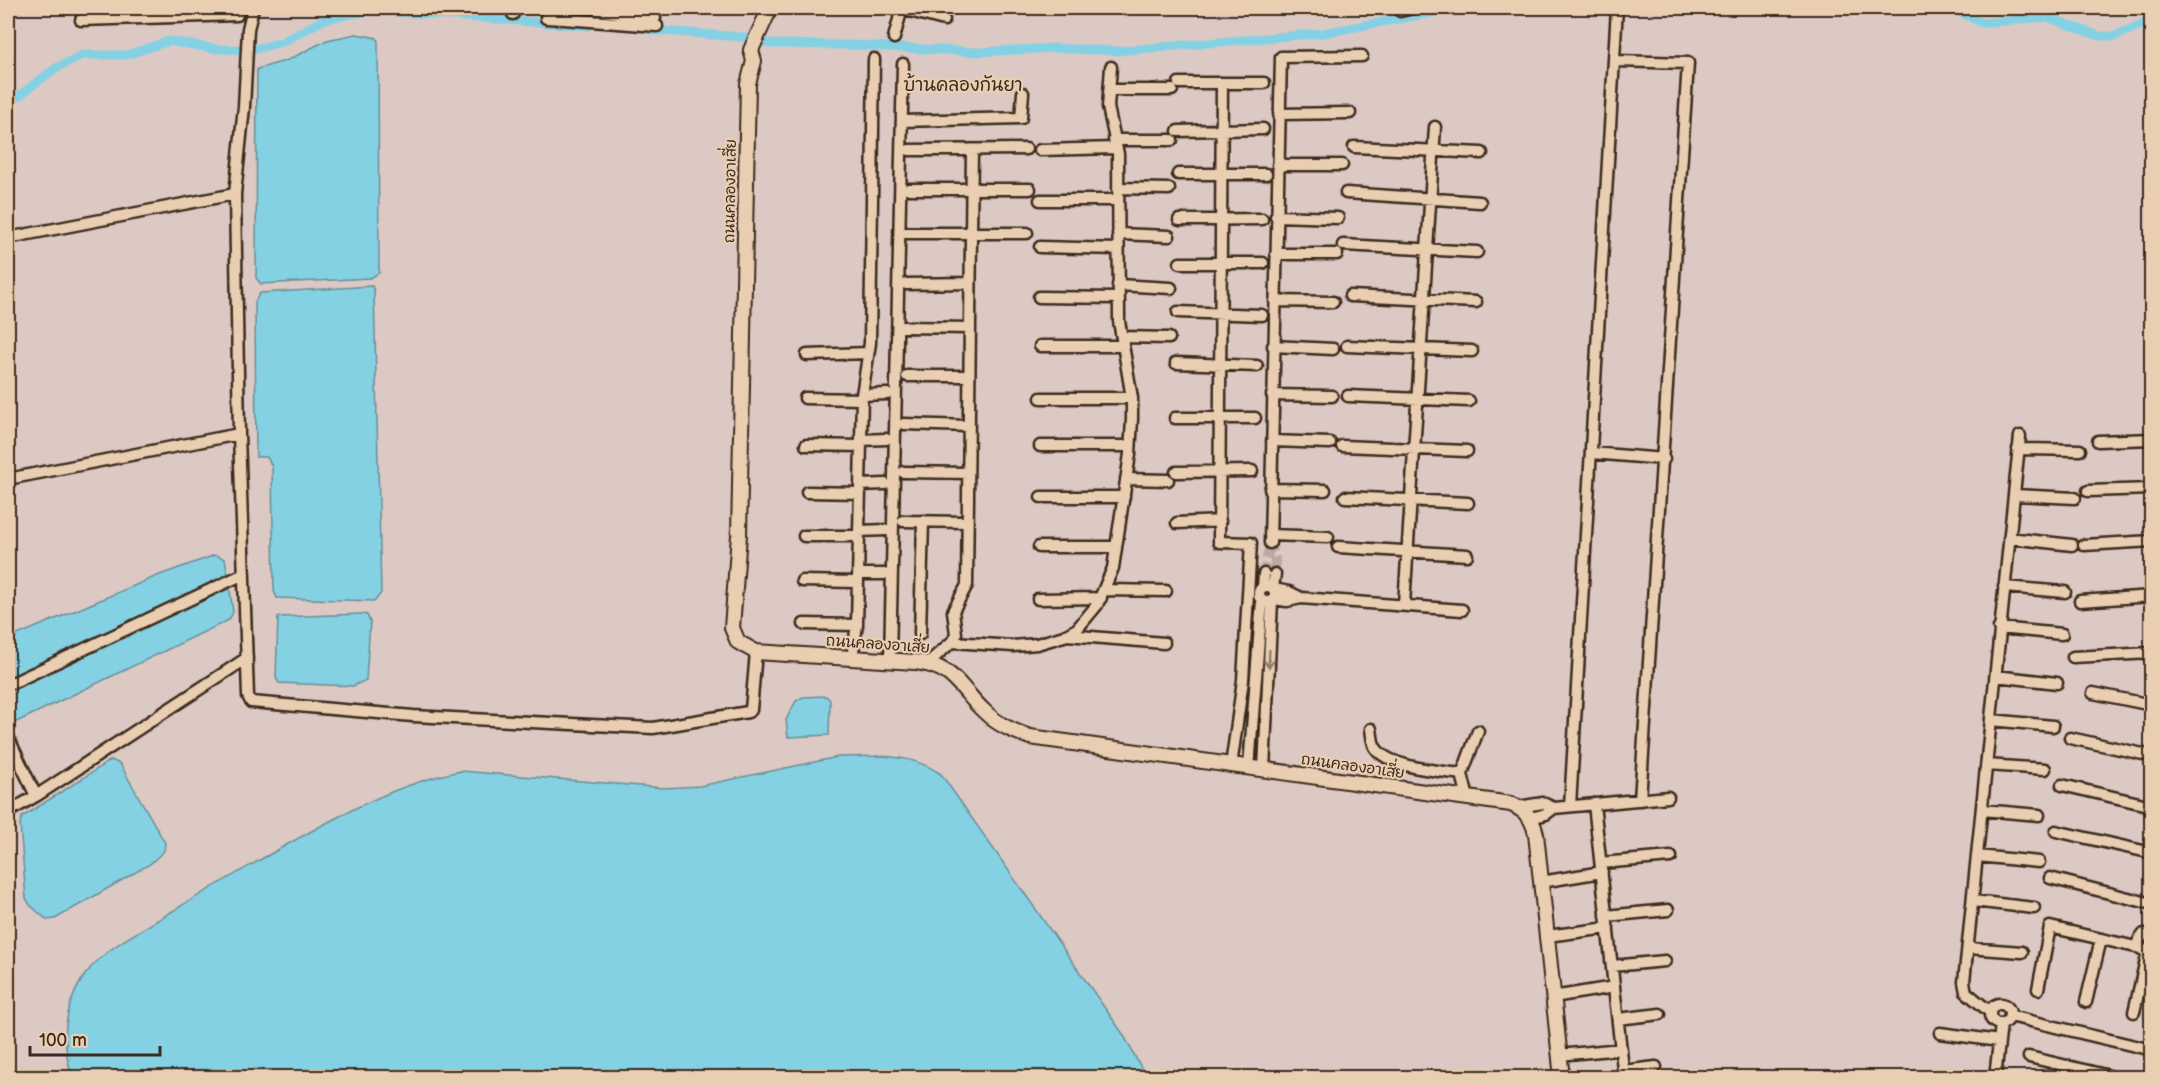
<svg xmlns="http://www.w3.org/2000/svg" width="2159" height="1085" font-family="'Balsamiq Sans','Playpen Sans Thai',sans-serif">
	<rect width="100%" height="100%" fill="#dcc9c4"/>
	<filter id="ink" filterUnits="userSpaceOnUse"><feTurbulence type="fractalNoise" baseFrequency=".0167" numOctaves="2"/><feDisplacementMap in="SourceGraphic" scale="12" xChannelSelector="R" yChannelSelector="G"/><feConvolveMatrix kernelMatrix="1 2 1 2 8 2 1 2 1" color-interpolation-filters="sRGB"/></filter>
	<g filter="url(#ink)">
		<path fill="#85d1e4" stroke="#678e95" stroke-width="1.5" d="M356 34 377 38 378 42 379 273 370 278 261 284 256 278 257 69 288 60 327 40Z
			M372 286 374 290 381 593 375 601 277 598 274 591 272 467 267 457H256L255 302 260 293Z
			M215 555 225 559 226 564 233 612 229 620 8 726V639L157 576Z
			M362 614 367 615 370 622 366 680 353 686 279 683 276 678 278 617Z
			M826 696 830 700 829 735 788 737 786 720 796 701 803 697Z
			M883 756C906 758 921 761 941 774L1123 1034 1146 1077H72C62 1044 62 1012 81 981 100 949 140 932 171 912 207 890 244 869 281 848 338 816 397 783 461 771L664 788 700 786 838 757Z
			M111 760 120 764 165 843 164 851 150 864 55 919 47 920 30 905 26 898 20 824 22 817Z"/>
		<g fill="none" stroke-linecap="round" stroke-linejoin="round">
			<path stroke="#85d1e4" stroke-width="9" d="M1951 8 1982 23 2047 17 2099 36H2115L2152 20
				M649 30 742 37 771 44 852 45 978 52 1055 48 1117 51 1323 33 1457 8
				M8 104 56 68 82 55H126L169 41 216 49 251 50 282 42 325 19 372 10 587 26"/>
			<path stroke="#bca9a3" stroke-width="10" stroke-dasharray="10 5" stroke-linecap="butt" d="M1270 543 1275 558V574
				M1264 574 1270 543"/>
			<defs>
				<path id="minor" d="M253 8 248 29 244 107 235 194 239 434 248 696 251 702 413 716 653 728 748 712 751 710 756 652
					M513 8V14
					M585 8 655 18
					M902 9 944 20
					M1400 11 1413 8
					M546 18 564 19 566 8
					M564 19 657 26
					M81 20 237 15
					M894 38 902 8
					M1616 61 1688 63 1640 800
					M1179 83H1264
					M1222 83 1219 542 1251 543 1243 680 1231 766
					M1110 90H1172
					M1279 114 1350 113
					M902 121 1021 118 1023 93
					M1178 131 1263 129
					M1114 140H1172
					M1354 147 1482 153
					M909 150 1026 149
					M1040 150 1116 148
					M1278 165H1342
					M1178 174H1266
					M1118 188 1169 189
					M909 189H1030
					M1346 193 1480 202
					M1040 200H1118
					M1276 216 1338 218
					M1179 220 1262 219
					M906 233H1027
					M1118 234 1169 236
					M8 238 235 194
					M1343 245 1477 252
					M1040 247 1118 249
					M1276 254H1337
					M1180 263H1263
					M906 284 970 283
					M1118 285 1171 288
					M1350 296 1476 302
					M1039 297 1118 298
					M1275 301 1333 302
					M1178 312 1262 315
					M904 327 970 328
					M1122 337 1169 338
					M1040 346H1123
					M1273 346 1333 349
					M1347 346 1472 351
					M807 355 868 353
					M1176 363 1257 366
					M907 376H969
					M862 395 887 394
					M1272 395 1332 396
					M1348 396 1469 401
					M805 398 862 399
					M1041 398H1132
					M1175 418H1255
					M904 424 969 426
					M861 440 886 439
					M1272 441 1330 443
					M2098 441 2152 439
					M806 445 861 446
					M1040 446H1130
					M1342 446 1467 451
					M2018 449 2080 450
					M1592 453 1664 459
					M903 472 968 473
					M1176 472 1252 471
					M8 479 239 434
					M1126 479 1168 480
					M860 485 885 484
					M1270 489 1325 490
					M2088 491 2152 489
					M807 492 860 493
					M2014 495 2075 498
					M1041 497H1124
					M1345 497 1468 503
					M903 521 967 522
					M1177 523 1220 521
					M859 531 886 530
					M1270 535 1328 537
					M804 536H859
					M2009 538 2072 545
					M1270 543 1281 57 1362 56
					M2084 545 2152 541
					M1039 547H1116
					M1338 547 1467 555
					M858 574H884
					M802 581 858 582
					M1259 594a8 8 0 1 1 16 0a8 8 0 1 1-16 0Z
					M1263 587 1264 574
					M1273 587 1275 574
					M2004 587 2065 592
					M1274 589 1289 592 1301 598
					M1106 590 1166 591
					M1038 599 1101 598
					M1274 599 1287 601 1301 598 1462 610
					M2080 601 2152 596
					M1404 605 1435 127
					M804 624 857 625
					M1999 628 2062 634
					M920 634 923 521
					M1067 635 1164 643
					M953 642 1013 646 1037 644 1064 636 1077 629 1097 605 1113 568 1130 454 1132 419V398L1119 321 1118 154 1108 107 1111 67
					M2073 657 2152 653
					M852 658 857 625 862 395 870 343 874 59
					M890 660 903 64
					M928 663 954 640 956 634 953 611 967 585 972 150
					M1996 676 2057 683
					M8 685 244 574
					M2093 693 2152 705
					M1991 720 2053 726
					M1371 729C1372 734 1372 742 1375 747 1388 768 1439 771 1462 774L1468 798
					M8 737 36 796
					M2070 738 2152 756
					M1987 765 2045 769
					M1249 767 1262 600
					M1264 770 1272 601
					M1462 774 1478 731
					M2062 785 2152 806
					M1594 804 1624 1078
					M1570 806 1617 8
					M1518 807 1543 803 1554 808 1668 797
					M1982 810 2039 815
					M8 812 36 796 247 658
					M1531 818 1546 814 1554 808
					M2056 831 2152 853
					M1977 856 2039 862
					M1601 863 1671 857
					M2050 878 2152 904
					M1541 882 1602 872
					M1973 901 2034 908
					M1606 916 1668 910
					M1547 936 1608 928
					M1968 948 2022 952
					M2145 951 2140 948 2139 940 2144 934 2152 935
					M1612 966 1665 961
					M2038 989 2050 927 2140 948
					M1553 997 1614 987
					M2086 1002 2101 939
					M1990 1014a10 10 0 1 1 20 0a10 10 0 1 1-20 0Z
					M1990 1012 1966 992 1964 982 2020 436
					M2134 1012 2148 951
					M2010 1016 2152 1050
					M1618 1019 1660 1014
					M1940 1033 1999 1041
					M1559 1055 1621 1049
					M2029 1057 2118 1078
					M1623 1071 1656 1067
					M1995 1078 2001 1024"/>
				<path id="tertiary" d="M770 8 751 50 754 61 748 84 739 535 732 628 738 642 756 652 915 662C955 666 959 688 985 712 998 725 1013 731 1030 737L1511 804C1526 811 1532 817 1536 834L1562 1078"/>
			</defs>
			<use href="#minor" stroke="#3b2a1e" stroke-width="15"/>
			<use href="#tertiary" stroke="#3b2a1e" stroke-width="18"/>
			<use href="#minor" stroke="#e9ceb1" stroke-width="10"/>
			<use href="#tertiary" stroke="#e9ceb1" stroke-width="14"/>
		</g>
		<defs><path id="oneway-shaft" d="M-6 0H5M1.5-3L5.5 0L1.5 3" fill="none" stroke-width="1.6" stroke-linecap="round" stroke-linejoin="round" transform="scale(1.5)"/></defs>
		<use stroke="#927c68" href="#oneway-shaft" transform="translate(1269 659) rotate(93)"/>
	</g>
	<g text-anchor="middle" stroke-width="4.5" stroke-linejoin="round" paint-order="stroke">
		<g font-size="15" fill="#3b2a1e" stroke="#e9ceb1">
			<text transform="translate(730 191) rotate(-89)" y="5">ถนนคลองอาเสี่ย</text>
			<text transform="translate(878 644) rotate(4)" y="5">ถนนคลองอาเสี่ย</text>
			<text transform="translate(1353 766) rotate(8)" y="5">ถนนคลองอาเสี่ย</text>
		</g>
		<g font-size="18" fill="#3b2a1e" stroke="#e9ceb1">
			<text x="963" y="91">บ้านคลองกันยา</text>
		</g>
	</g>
	<rect width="2159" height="1085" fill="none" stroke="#e9ceb1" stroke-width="30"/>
	<rect x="15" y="15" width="2129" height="1055" fill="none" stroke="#3b2a1e" stroke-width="2" filter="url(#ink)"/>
	<path d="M30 1046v9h130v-9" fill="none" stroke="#3b2a1e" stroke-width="3"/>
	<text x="39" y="1046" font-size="18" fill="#3b2a1e" stroke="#e9ceb1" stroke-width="4.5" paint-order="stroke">100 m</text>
</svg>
